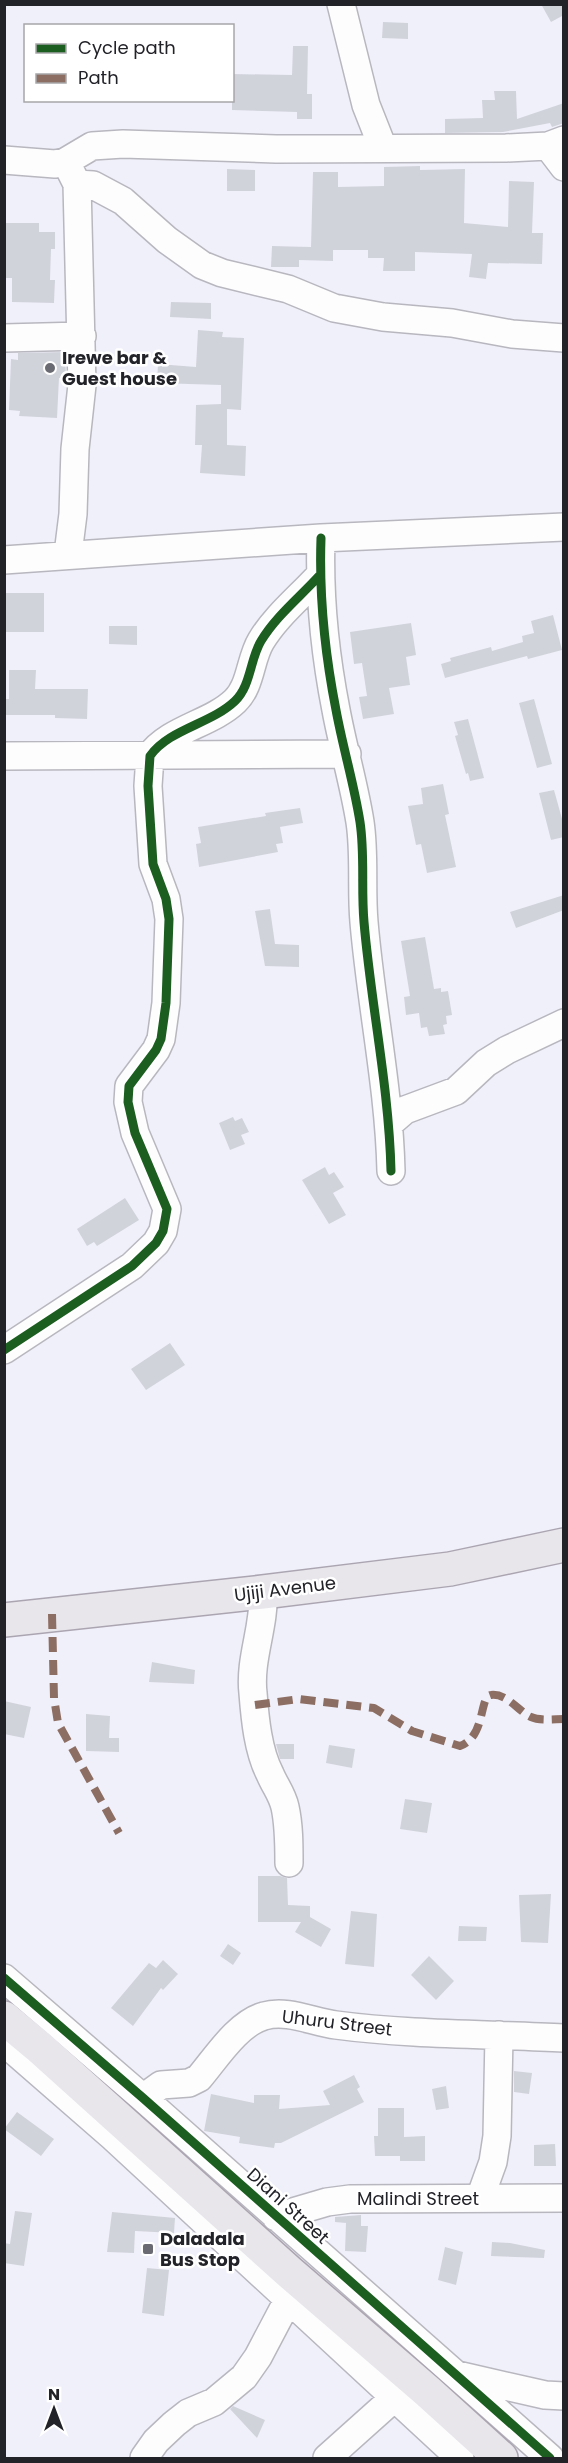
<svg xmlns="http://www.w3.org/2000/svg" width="568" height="2463" font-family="Poppins,sans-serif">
	<rect width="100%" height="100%" fill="#f0f0fa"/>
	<path fill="#d1d3db" d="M541 4H564V15L551 22Z
		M383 22 408 23V39L382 38Z
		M293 46H308L307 94H312V119H297V112L232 110V74L292 75Z
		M494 91H516L517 119 564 103V123L552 127 550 123 503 132 445 133V119L483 118 482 100H495Z
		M420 166V170L465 169 464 223 508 227 509 181 534 182 532 233H543L542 264 488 263 486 279 469 277 472 254 415 252V271H383L384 258H368V250H333V261L299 260V267H271L272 246 311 247 313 172H338V187L384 186V167Z
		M227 169 255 170V191H227Z
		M4 223H39V232H55V249H51L50 280H55L54 303 12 302V278H4Z
		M171 302 211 303V319L170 317Z
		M198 330 223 332 222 337 244 338 241 410 227 409V445L246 446 245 476 200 473 202 445H195L196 405 221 404V385L157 383 158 364 196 367Z
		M65 352 66 378H59L57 418 19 416 20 411 9 410 11 359 18 360V353Z
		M5 593H44V632H5Z
		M553 615 562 650 528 659 527 656 445 678 441 664 451 661 450 658 491 647 492 651 523 642 522 636 534 633 531 621Z
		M411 623 416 655 406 657 410 685 389 688 394 714 363 719 359 697 367 696 362 663 354 664 350 632Z
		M109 626H137V645L109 644Z
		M9 670H36L35 689H88L87 719 55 718V715H6V699H9Z
		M534 699 552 764 537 768 519 703Z
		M468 719 484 778 470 781 468 773 466 774 455 736 458 735 454 722Z
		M443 784 449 814 445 815 456 867 427 873 421 844 416 845 408 806 423 804 421 788Z
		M554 790 564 826V837L551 840 539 793Z
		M300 808 303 823 280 827 283 843 276 844 278 852 199 867 196 844 201 843 198 827 266 816 265 813Z
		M564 895V910L516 928 510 912Z
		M270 909 275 944 299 945V967L265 966 255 911Z
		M425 937 434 989 441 988V992L448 991 452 1015 446 1016 447 1024 443 1025 445 1034 429 1036 427 1027 421 1028 419 1013 406 1015 404 997 410 996 401 941Z
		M233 1117 235 1121 242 1118 249 1132 241 1135 245 1144 230 1150 219 1123Z
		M325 1167 329 1175 334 1172 344 1187 333 1193 346 1215 329 1224 302 1180Z
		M125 1198 139 1220 97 1246 94 1242 87 1246 77 1229Z
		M170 1343 185 1365 146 1390 131 1369Z
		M152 1662 195 1670 194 1684 149 1682Z
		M4 1701 31 1707 24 1738 4 1734Z
		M86 1714 110 1716 109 1738H119V1752L86 1751Z
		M276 1744H294V1759H280Z
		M329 1745 355 1749 352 1768 326 1763Z
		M405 1799 432 1803 427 1833 400 1829Z
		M258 1876H280L287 1878 288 1905 310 1906V1917L331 1929 321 1947 295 1932 301 1922H258Z
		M551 1894 548 1943 521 1942 519 1895Z
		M351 1911 377 1914 374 1967 345 1964Z
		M459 1926 487 1927 486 1941H458Z
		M228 1944 241 1953 233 1965 220 1956Z
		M429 1956 454 1981 436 2000 411 1975Z
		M163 1960 178 1974 163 1990 161 1988 133 2026 111 2008 149 1963 156 1968Z
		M514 2071 532 2073 529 2094 514 2092Z
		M354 2075 360 2087 357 2089 364 2102 281 2143H275L274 2148 239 2143 240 2137 204 2131 211 2094 254 2103V2095H280L279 2109 330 2105 323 2091Z
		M446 2086 449 2108 436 2110 432 2089Z
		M378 2108H404V2137L425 2136V2161H400V2156H375L374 2136H378Z
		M17 2112 54 2139 41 2156 4 2129Z
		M555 2144 556 2166H534V2145Z
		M15 2211 32 2213 24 2266 4 2263V2243L10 2244Z
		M112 2212 175 2218 174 2233 135 2231 134 2253 107 2252Z
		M361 2215V2226H368L366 2252 345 2251 346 2223 335 2222V2217Z
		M492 2242 510 2243 545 2250 544 2258 491 2256Z
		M445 2247 463 2252 456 2285 438 2280Z
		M147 2268 169 2270 164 2316 142 2313Z
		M233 2406 265 2420 257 2438 230 2409Z"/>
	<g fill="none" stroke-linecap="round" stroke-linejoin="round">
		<defs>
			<path id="minor" d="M341 4 366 105 383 148
				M548 146 564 167
				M4 160 55 164 65 162 92 146 123 144 276 149 506 148 548 146 564 140
				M77 184 93 185 123 201 167 240 202 265 222 273 288 289 334 308 383 317 452 323 512 334 564 338
				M4 338 82 336
				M321 538C319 595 325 654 336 710 343 748 354 784 360 822 365 855 361 889 364 922 371 1005 389 1087 391 1171
				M68 554 73 514 75 449 82 385 77 184 69 168
				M4 560 321 538 564 527
				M4 756 347 754
				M390 1123 405 1110 456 1091 486 1063 507 1050 564 1023
				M4 1350 132 1266 156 1243 163 1231 167 1209 135 1133 128 1102 129 1086 156 1050 161 1039 166 1003 169 919 166 899 153 864 148 786 150 756C169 729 211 724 235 701 251 686 250 659 261 641 276 616 300 597 319 576
				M263 1592C265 1626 249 1659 253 1693 255 1719 258 1751 270 1774 275 1786 282 1794 285 1807 289 1825 289 1844 289 1863
				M4 1978 143 2098 550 2458
				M4 2042 113 2137 460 2458
				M143 2098 161 2085 189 2083 199 2078C216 2058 238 2023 264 2016 287 2009 313 2022 336 2025 411 2035 488 2034 564 2038
				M480 2198 493 2162 497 2136 499 2035
				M276 2217 327 2202 350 2199 564 2198
				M457 2375 545 2395 564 2396
				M144 2458 156 2441 174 2424 188 2413 214 2402 244 2377 258 2357 288 2300
				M327 2458 394 2398"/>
			<path id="major" d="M4 1620 263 1592 450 1569 564 1545
				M4 2018 39 2047 289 2272 427 2391 501 2458"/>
		</defs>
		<use href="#minor" stroke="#b8b7bf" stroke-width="30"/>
		<use href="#major" stroke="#aba5b1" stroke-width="36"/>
		<use href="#minor" stroke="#fdfdfe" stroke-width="27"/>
		<use href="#major" stroke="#e8e6eb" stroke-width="33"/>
		<path stroke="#8d6e63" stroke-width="8" stroke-dasharray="15 8" stroke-linecap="butt" d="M52 1614 54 1698 58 1723 119 1833
			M255 1705 299 1699 374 1708 412 1731 460 1746C486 1737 479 1696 491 1695 507 1693 519 1712 531 1717 540 1721 554 1719 564 1719"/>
		<defs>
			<path id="cycleway" d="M321 538C319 595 325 654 336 710 343 748 354 784 360 822 365 855 361 889 364 922 371 1005 389 1087 391 1171
				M4 1350 132 1266 156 1243 163 1231 167 1209 135 1133 128 1102 129 1086 156 1050 161 1039 166 1003 169 919 166 899 153 864 148 786 150 756C169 729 211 724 235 701 251 686 250 659 261 641 276 616 300 597 319 576
				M4 1978 143 2098 550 2458"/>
		</defs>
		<use href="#cycleway" stroke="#fff" stroke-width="13"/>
		<use href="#cycleway" stroke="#1b5e20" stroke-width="9"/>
	</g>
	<g fill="#6a6a72" stroke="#fff" stroke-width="2">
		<circle cx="50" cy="368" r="6"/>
		<rect x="142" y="2243" width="12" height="12" rx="3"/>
	</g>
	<g text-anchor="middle" stroke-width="5" stroke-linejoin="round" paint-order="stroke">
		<g font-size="18" font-weight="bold" fill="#222229" stroke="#fff" text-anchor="start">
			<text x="62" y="364">Irewe bar &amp;<tspan x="62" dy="21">Guest house</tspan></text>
			<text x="160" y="2245">Daladala<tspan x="160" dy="21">Bus Stop</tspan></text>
		</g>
		<g font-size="18" fill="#222229" stroke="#fff">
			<text transform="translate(285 1589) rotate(-7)" y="6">Ujiji Avenue</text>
			<text transform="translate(337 2023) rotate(7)" y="6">Uhuru Street</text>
			<text x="418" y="2205">Malindi Street</text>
			<text transform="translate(288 2206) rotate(42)" y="6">Diani Street</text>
		</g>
	</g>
	<rect width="568" height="2463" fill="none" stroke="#222229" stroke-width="12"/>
	<rect x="24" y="24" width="210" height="78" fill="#ffffff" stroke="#a7a7a9" stroke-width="1.5"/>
	<rect x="36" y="44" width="30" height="9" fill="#1b5e20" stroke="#a7a7a9" stroke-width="1.5"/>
	<text x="78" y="54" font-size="18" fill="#222229">Cycle path</text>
	<rect x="36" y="74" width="30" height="9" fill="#8d6e63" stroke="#a7a7a9" stroke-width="1.5"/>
	<text x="78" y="84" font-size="18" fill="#222229">Path</text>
	<g transform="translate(54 2409)" stroke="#ffffff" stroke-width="4.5" paint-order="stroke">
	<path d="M0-4.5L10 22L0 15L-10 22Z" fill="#222229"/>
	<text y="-9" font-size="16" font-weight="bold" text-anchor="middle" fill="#222229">N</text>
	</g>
</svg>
